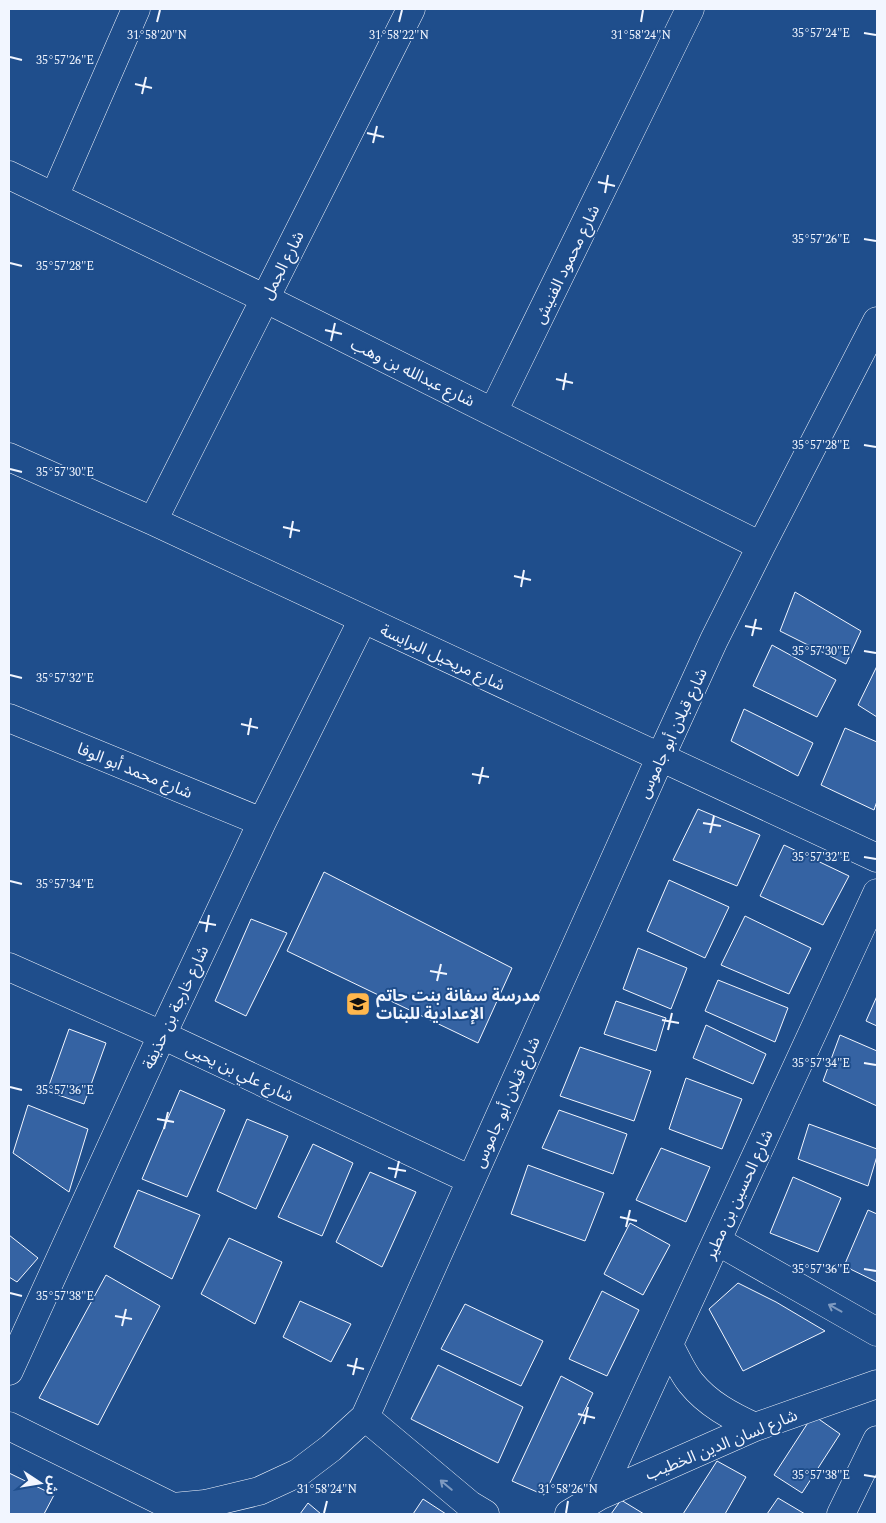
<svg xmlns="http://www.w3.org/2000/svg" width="886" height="1523" font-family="Spectral,'Noto Sans Arabic',serif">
	<rect width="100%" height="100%" fill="#1f4e8c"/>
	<path fill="#3563a3" stroke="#f2f6ff" d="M795 592 861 631 846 664 780 631Z
		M772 645 836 680 817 717 753 686Z
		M877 666V717L858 705Z
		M744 709 813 743 798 776 731 741Z
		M845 728 877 742V801L874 810 821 785Z
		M698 809 760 835 737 886 673 860Z
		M784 845 849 876 823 925 760 896Z
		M324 872 512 968 478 1043 287 951Z
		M669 880 729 907 705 958 647 931Z
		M745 916 811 948 789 994 721 965Z
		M251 919 287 933 246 1016 215 1001Z
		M638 948 687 968 671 1009 623 989Z
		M718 980 788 1008 775 1042 705 1011Z
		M877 996V1026L866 1021Z
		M616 1001 666 1018 656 1051 604 1034Z
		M706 1025 766 1054 753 1084 693 1058Z
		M69 1029 106 1043 84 1104 47 1091Z
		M840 1035 877 1051V1106L823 1081Z
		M580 1047 651 1071 634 1121 560 1096Z
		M686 1078 742 1099 722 1149 669 1129Z
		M180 1090 225 1110 187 1197 142 1179Z
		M28 1105 88 1129 69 1192 13 1153Z
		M559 1110 627 1134 613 1174 542 1148Z
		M247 1119 288 1136 256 1209 217 1191Z
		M809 1124 877 1149V1156L868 1186 798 1159Z
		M313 1144 353 1163 322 1236 278 1217Z
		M661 1148 710 1167 686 1222 636 1200Z
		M528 1165 604 1193 585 1241 511 1214Z
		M370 1172 416 1192 382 1267 336 1242Z
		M793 1177 841 1198 818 1252 770 1233Z
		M138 1190 200 1215 172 1279 114 1247Z
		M868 1210 877 1214V1282L844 1266Z
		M630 1223 670 1245 643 1295 604 1274Z
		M9 1235 38 1258 17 1282 9 1277Z
		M229 1238 282 1262 255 1324 201 1294Z
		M106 1275 160 1306 98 1425 39 1398Z
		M738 1283 776 1302 825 1331 743 1371 709 1309Z
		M602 1291 639 1310 607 1376 569 1359Z
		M300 1301 351 1324 331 1362 283 1337Z
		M465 1304 543 1341 521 1386 441 1349Z
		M438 1365 523 1407 498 1463 411 1419Z
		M561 1376 593 1393 544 1495 512 1481Z
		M813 1415 840 1434 802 1493 774 1475Z
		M717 1461 746 1477 725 1514H683Z
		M9 1473 54 1495 44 1514H9Z
		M778 1498 805 1514H767Z
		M423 1499 446 1514H413Z
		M621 1500 644 1514H611Z
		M308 1503 321 1514H300Z"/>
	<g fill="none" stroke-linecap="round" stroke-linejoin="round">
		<defs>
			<path id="minor" d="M9 175 266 299 761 546
				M54 197 136 9
				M493 412 690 9
				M9 457 153 521 877 858
				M153 521 411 9
				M9 718 262 822
				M9 967 162 1035 471 1180
				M717 1241 877 1332
				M669 1345C676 1357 682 1372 691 1383 708 1404 731 1416 755 1427
				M9 1371 162 1035 262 822 363 619
				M365 1417 470 1505 485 1514
				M9 1426 173 1507 205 1504 259 1491 298 1473 331 1448 365 1417 660 758 714 640 761 546 877 321
				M599 1496 877 893
				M569 1514 599 1496 755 1427 877 1384
				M841 1514 877 1440"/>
		</defs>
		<use href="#minor" stroke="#f2f6ff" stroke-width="29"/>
		<use href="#minor" stroke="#1f4e8c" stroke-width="28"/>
	</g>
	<defs><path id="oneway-shaft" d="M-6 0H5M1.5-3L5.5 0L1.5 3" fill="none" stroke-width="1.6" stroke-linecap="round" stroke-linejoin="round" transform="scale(1.25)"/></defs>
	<g stroke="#7e9ac0">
		<use href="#oneway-shaft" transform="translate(835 1308) rotate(-151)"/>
		<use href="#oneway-shaft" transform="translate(446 1485) rotate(-140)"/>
	</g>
	<path fill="none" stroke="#f2f6ff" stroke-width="2" d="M157 22 160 10M399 22 402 10M641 22 643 10M864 33 876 35M10 57 22 60M135 84 152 88M142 94 146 77M367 133 384 137M373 143 377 126M598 182 615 186M605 193 608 175M864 239 876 241M10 263 22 266M325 330 342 334M331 341 335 323M556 379 573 383M563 390 566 373M864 445 876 447M10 469 22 472M283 527 300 531M290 538 293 521M514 576 531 580M521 587 524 570M745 626 762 629M752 636 756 619M864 651 876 653M10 675 22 678M241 724 258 728M248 735 251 718M472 774 489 777M479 784 483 767M703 823 721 826M710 833 714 816M864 857 876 859M10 881 22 884M199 922 216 925M206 932 209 915M430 971 447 974M437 981 441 964M662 1020 679 1023M668 1030 672 1013M864 1063 876 1065M10 1087 22 1090M157 1119 174 1122M164 1129 168 1112M388 1168 406 1171M395 1178 399 1161M620 1217 637 1221M626 1227 630 1210M864 1269 876 1271M10 1293 22 1296M115 1316 132 1319M122 1326 126 1309M347 1365 364 1369M353 1375 357 1358M578 1414 595 1418M584 1424 588 1407M864 1475 876 1477M324 1513 327 1501M566 1513 568 1501"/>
	<defs>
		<symbol id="school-square" viewBox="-11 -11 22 22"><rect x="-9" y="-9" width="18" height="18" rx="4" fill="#ffb74d" stroke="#1f4e8c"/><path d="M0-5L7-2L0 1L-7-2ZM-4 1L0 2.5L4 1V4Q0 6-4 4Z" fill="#111"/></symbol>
	</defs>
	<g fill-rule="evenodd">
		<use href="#school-square" x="344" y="990" width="28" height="28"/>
	</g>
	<g text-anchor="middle" stroke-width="4" stroke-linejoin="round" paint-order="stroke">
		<g font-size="16" fill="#f2f6ff" stroke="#1f4e8c">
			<text transform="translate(566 264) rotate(-64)" y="6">شارع محمود الفنيش</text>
			<text transform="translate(282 265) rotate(-63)" y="6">شارع الجمل</text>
			<text transform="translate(413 372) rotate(26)" y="6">شارع عبدالله بن وهب</text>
			<text transform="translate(443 657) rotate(25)" y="6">شارع مريحيل البرايسة</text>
			<text transform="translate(672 733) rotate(-65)" y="6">شارع قبلان أبو جاموس</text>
			<text transform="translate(135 770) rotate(22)" y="6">شارع محمد أبو الوفا</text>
			<text transform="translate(175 1007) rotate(-65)" y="6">شارع خارجة بن حذيفة</text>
			<text transform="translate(240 1072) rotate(25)" y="6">شارع علي بن يحيى</text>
			<text transform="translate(506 1102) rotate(-66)" y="6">شارع قبلان أبو جاموس</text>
			<text transform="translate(738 1194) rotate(-65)" y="6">شارع الحسين بن مطير</text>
			<text transform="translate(721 1444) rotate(-22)" y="6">شارع لسان الدين الخطيب</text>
		</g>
		<g font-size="16" font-weight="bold" fill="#f2f6ff" stroke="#1f4e8c" text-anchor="start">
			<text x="376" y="1001">مدرسة سفانة بنت حاتم<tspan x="376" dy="18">الإعدادية للبنات</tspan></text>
		</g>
	</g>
	<g font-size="12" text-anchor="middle" fill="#f2f6ff" stroke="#1f4e8c" stroke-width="4" stroke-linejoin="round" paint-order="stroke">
		<text x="821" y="37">35°57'24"E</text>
		<text x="157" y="39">31°58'20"N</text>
		<text x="399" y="39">31°58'22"N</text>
		<text x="641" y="39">31°58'24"N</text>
		<text x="65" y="64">35°57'26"E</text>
		<text x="821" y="243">35°57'26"E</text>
		<text x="65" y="270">35°57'28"E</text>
		<text x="821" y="449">35°57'28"E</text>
		<text x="65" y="476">35°57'30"E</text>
		<text x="821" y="655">35°57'30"E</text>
		<text x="65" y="682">35°57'32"E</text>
		<text x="821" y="861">35°57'32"E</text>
		<text x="65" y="888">35°57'34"E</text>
		<text x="821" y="1067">35°57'34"E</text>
		<text x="65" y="1094">35°57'36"E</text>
		<text x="821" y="1273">35°57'36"E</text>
		<text x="65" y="1300">35°57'38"E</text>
		<text x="821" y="1479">35°57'38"E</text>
		<text x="327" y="1493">31°58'24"N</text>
		<text x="568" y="1493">31°58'26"N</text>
	</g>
	<rect width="886" height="1523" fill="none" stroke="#f2f6ff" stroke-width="20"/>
	<g transform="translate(40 1483) rotate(102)" stroke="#1f4e8c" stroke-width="4" paint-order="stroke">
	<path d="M0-4L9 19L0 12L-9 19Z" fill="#f2f6ff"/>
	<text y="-8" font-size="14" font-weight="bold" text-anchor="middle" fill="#f2f6ff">ش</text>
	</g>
</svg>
